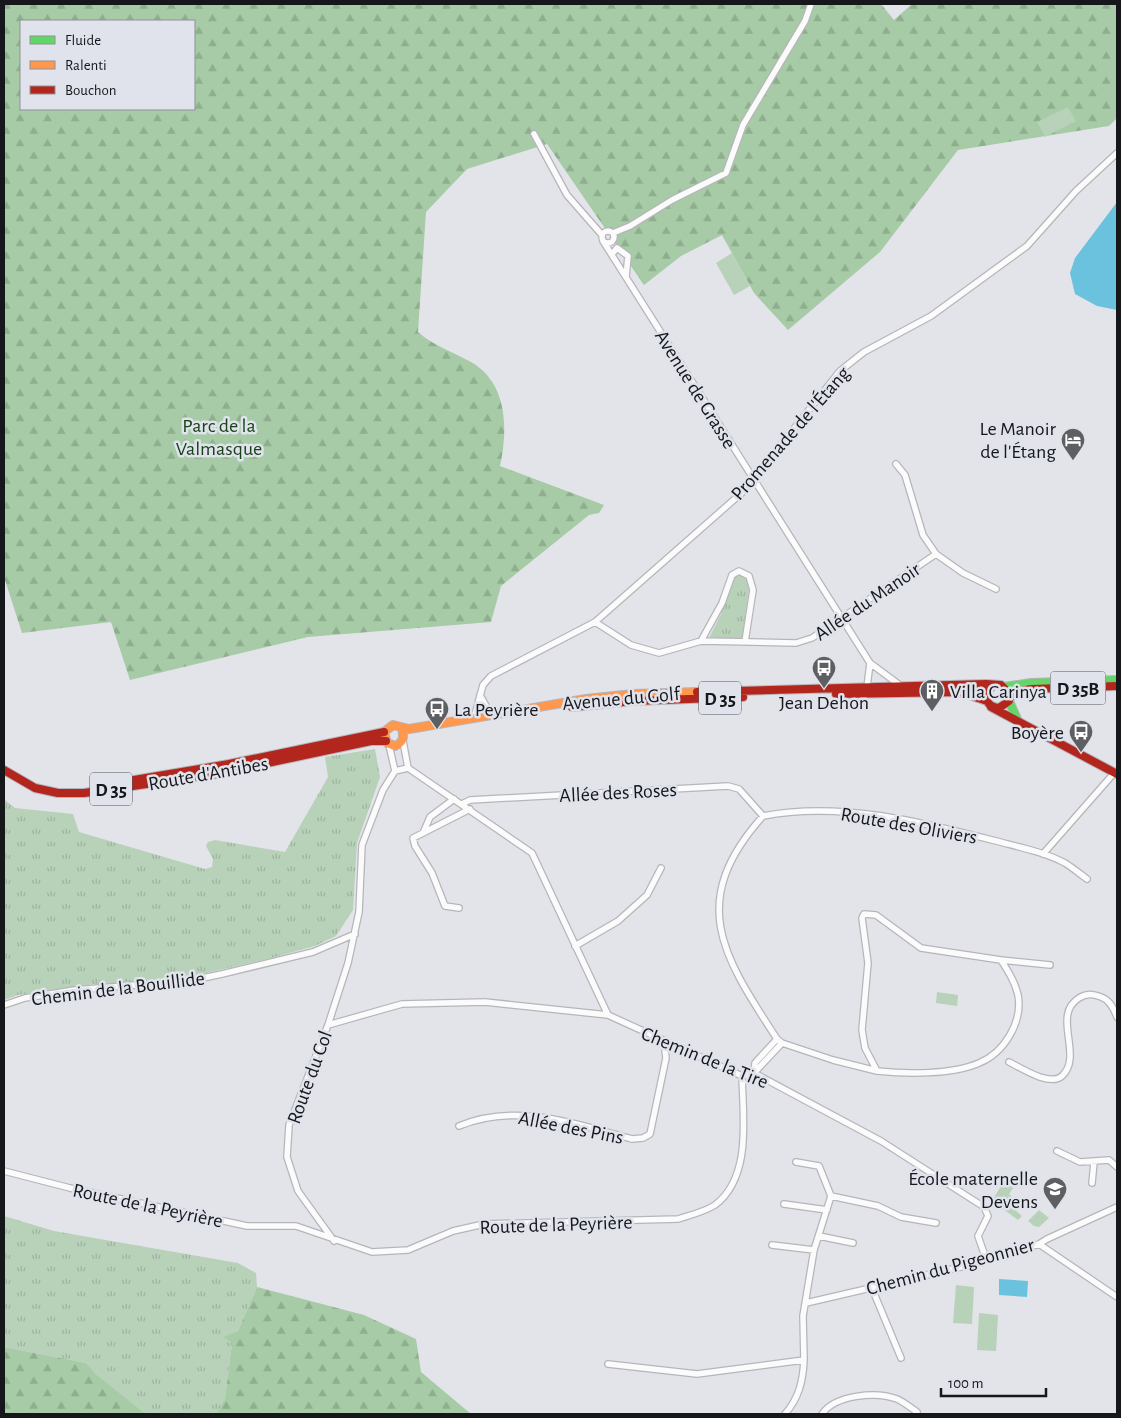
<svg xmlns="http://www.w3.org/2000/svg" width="1121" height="1418" font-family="'Alegreya Sans',sans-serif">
	<defs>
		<pattern id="grass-tufts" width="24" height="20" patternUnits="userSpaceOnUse" patternTransform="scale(1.25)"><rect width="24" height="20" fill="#b8d1b9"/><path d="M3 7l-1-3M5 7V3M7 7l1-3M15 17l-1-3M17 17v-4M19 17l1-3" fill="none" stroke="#9db39e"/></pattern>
		<pattern id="forest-firs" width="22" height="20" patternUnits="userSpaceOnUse" patternTransform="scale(1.25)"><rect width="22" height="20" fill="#a6cba6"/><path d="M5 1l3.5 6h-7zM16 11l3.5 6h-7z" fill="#8eae8e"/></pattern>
	</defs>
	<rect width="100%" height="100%" fill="#e3e4e9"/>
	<path fill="url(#grass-tufts)" d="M741 573 746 576 749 589 742 638H709L721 614 734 576Z
		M375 749 380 777 357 843 353 910 336 936 315 946 264 960 162 983 94 984 18 995 4 1000V799L15 808 73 814 79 832 205 869 212 867 213 859 206 846 208 842 215 840 285 852 328 777 325 757Z
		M4 1216 54 1231 238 1263 256 1273 257 1287 238 1331 224 1337 232 1343 225 1399 216 1414H146L96 1374 86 1363 4 1347Z"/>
	<path fill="url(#forest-firs)" fill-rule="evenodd" d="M4 4H881L894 20 912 4H1117V118L1109 126 958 150 880 252 788 330 754 293 722 235 681 256 644 285 547 144 467 169 426 212 418 332C434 346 453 352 471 362 508 383 508 430 500 466L604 505 599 513 589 515 501 586 491 622 308 637 130 680 111 622 22 633 4 577ZM21 21H194V109H21Z
		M257 1287 364 1315 416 1339 421 1372 471 1414H216L225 1399 232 1343 223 1337 238 1331Z
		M4 1347 86 1363 96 1374 146 1414H4Z"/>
	<path fill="#b8d1b9" d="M1068 107 1076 121 1045 137 1037 122Z
		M732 253 750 286 734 295 716 263Z
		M937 992 958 995 957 1006 936 1003Z
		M1004 1181 1013 1188 1009 1194 1018 1202 1014 1209 1022 1216 1018 1220 992 1201Z
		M1039 1210 1049 1218 1039 1227 1034 1226 1028 1221Z
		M956 1285 974 1287 972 1324 953 1323Z
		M979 1313 998 1315 996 1351 977 1350Z"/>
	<path fill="#6bc2df" d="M1117 202V310L1097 306 1075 294 1070 273 1075 258Z
		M999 1279 1028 1281 1027 1297 999 1295Z"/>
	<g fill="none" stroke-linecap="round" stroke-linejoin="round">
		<defs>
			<path id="street" d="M534 134 567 195 602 235
				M602 237a6 6 0 1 1 12 0a6 6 0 1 1-12 0Z
				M613 233 630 226 672 200 726 173 743 125 805 21 811 4
				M603 241 870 663 901 686
				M612 254 617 248 628 256 626 277
				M896 464 905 475 923 535 936 554 963 573 996 589
				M595 622 631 645 659 653 701 641 796 643 812 638 936 554
				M701 641 722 603 732 575 739 571 749 576 753 590 745 642
				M867 687 870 663
				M480 695 491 715
				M474 718 483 685 491 676 595 622 745 490 840 371 864 352 931 316 1027 246 1076 191 1117 153
				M389 745 395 771 408 768 403 741
				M408 768 532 853 608 1015 742 1076 754 1073 881 1141 984 1207 988 1216 978 1236 986 1259
				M454 799 430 817 423 833 470 809
				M462 804 470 800 728 786 739 789 763 816
				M423 833 413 838 415 846 432 873 445 906 459 908
				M1043 854 1115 772
				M575 946 618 921 647 895 661 868
				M1001 960 1050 965
				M4 1005 25 998 75 990 148 984 160 987 222 974 313 952 355 934
				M328 1025 402 1004 485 1002 608 1015
				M777 1039C723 956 686 902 763 816 840 801 922 822 996 841 1019 847 1044 852 1065 863 1073 868 1080 874 1087 879
				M777 1039 782 1043 754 1073 755 1063Z
				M782 1043 833 1060 877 1071 865 1048 862 1030 868 963 862 918 864 914 876 915 921 948 1001 960C1008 971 1015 982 1018 995 1023 1022 1004 1053 979 1063 952 1075 906 1074 877 1071
				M1009 1062C1021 1068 1050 1087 1062 1076 1084 1056 1051 1015 1079 998 1087 993 1093 994 1101 997 1110 1000 1114 1009 1117 1017
				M459 1126C516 1102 575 1124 632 1139L643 1138 650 1134 666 1058 664 1042
				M1057 1151 1080 1162 1109 1160 1117 1167
				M796 1162 819 1166 831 1196
				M4 1171 70 1188 247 1226H296L372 1252 408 1250 453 1231 484 1224 678 1219C691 1215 704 1212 715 1205 752 1177 743 1117 742 1076
				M1092 1183 1094 1162
				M784 1204 827 1210
				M819 1236 853 1243
				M334 1241 298 1191 287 1157 289 1125 328 1025 348 963 359 912 362 845 383 790 395 771
				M1039 1244 1117 1297
				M772 1245 814 1250
				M871 1286 901 1358
				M806 1303 965 1266 1039 1244 1047 1239 1117 1207
				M608 1364 697 1374 804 1360 803 1316 814 1250 831 1196 878 1206 901 1217 936 1223
				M785 1414C799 1398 803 1381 804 1360
				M822 1414C835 1395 876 1391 897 1399 904 1402 911 1408 917 1412"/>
			<path id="fast" d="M1004 687 1031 683 1117 680
				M1009 701 1017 719"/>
			<path id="slow" d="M402 728C404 737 404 742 395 746L387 743 384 732 393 725 409 729 586 699 633 694 697 692"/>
			<path id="jam" d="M697 692 986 684 1001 685 1008 692 1009 701 999 708C990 707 986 703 986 694L993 685
				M836 694 960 692 987 701
				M1009 698 1021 691 1031 689 1117 686
				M572 707 634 701 743 697
				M991 707 1117 774
				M4 770 35 788 58 793H84L216 774 371 741H386
				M134 780 229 764 384 732"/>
		</defs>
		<use href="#street" stroke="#b6b6ba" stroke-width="8"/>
		<use href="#fast" stroke="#b6b6ba" stroke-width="10"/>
		<use href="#slow" stroke="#b6b6ba" stroke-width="10"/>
		<use href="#jam" stroke="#b6b6ba" stroke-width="10"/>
		<use href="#street" stroke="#fbfbfc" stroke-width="5.5"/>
		<use href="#fast" stroke="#63d668" stroke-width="8"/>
		<use href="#slow" stroke="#ff974d" stroke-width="8"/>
		<use href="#jam" stroke="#b3261e" stroke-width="8"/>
	</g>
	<defs>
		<symbol id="hotel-pin" viewBox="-11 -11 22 30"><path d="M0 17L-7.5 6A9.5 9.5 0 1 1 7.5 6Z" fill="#5e5f62" stroke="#e0e3ec"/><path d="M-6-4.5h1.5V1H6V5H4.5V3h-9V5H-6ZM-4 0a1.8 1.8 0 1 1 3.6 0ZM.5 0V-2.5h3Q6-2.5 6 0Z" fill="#fff"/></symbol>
		<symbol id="bus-pin" viewBox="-11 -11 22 30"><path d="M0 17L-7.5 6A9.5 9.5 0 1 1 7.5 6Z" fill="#5e5f62" stroke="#e0e3ec"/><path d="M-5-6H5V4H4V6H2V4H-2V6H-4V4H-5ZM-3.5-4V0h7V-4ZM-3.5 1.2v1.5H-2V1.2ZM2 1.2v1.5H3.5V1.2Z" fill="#fff"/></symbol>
		<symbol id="building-pin" viewBox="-11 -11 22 30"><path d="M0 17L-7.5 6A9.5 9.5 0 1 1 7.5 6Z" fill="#5e5f62" stroke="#e0e3ec"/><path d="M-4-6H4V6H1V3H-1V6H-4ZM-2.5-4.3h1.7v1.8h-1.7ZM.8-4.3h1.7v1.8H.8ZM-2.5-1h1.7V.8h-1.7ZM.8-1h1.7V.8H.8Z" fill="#fff"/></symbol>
		<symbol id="school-pin" viewBox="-11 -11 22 30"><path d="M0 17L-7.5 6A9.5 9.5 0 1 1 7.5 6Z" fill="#5e5f62" stroke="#e0e3ec"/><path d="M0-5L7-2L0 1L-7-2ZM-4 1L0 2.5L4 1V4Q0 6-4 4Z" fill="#fff"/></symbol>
	</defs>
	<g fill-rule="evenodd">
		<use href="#hotel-pin" x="1059" y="426" width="28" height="38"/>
		<use href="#bus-pin" x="810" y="654" width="28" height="38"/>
		<use href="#building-pin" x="918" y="677" width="28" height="38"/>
		<use href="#bus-pin" x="423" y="695" width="28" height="38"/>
		<use href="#bus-pin" x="1067" y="718" width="28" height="38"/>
		<use href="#school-pin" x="1041" y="1175" width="28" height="38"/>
	</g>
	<g text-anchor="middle" stroke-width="5" stroke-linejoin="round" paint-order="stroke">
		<g fill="#e0e3ec" stroke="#535459" stroke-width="1">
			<rect x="1050.5" y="671.5" width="55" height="33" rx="4"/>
			<rect x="699" y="681.5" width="42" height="33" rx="4"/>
			<rect x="90" y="772.5" width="42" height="33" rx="4"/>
		</g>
		<g font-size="19" font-weight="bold" fill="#16171a">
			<text x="1078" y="695">D 35B</text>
			<text x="720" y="705">D 35</text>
			<text x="111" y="796">D 35</text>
		</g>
		<g font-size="20" fill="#16171a" stroke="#e0e3ec">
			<text transform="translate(696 389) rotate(58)" y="7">Avenue de Grasse</text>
			<text transform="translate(790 433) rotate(-49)" y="7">Promenade de l'Étang</text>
			<text transform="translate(867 601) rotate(-34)" y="7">Allée du Manoir</text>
			<text transform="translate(621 698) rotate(-5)" y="7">Avenue du Golf</text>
			<text transform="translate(208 773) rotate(-10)" y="7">Route d'Antibes</text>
			<text transform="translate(618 792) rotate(-3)" y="7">Allée des Roses</text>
			<text transform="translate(909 825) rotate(10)" y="7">Route des Oliviers</text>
			<text transform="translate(118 988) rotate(-7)" y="7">Chemin de la Bouillide</text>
			<text transform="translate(705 1057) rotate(22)" y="7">Chemin de la Tire</text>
			<text transform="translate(309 1077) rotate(-70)" y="7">Route du Col</text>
			<text transform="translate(571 1127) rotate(11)" y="7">Allée des Pins</text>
			<text transform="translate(148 1205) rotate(12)" y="7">Route de la Peyrière</text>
			<text transform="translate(556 1224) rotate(-2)" y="7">Route de la Peyrière</text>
			<text transform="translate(950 1266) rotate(-15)" y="7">Chemin du Pigeonnier</text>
		</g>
		<g font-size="20" fill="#174416" stroke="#e0e3ec">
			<text x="219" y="432">Parc de la<tspan x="219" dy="23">Valmasque</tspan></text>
		</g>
		<g font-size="20" fill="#16171a" stroke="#e0e3ec" text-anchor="end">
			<text x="1056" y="435">Le Manoir<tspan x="1056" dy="23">de l'Étang</tspan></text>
			<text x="950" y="698" text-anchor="start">Villa Carinya</text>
			<text x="824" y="709" text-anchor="middle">Jean Dehon</text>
			<text x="454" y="716" text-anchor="start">La Peyrière</text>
			<text x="1064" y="739">Boyère</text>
			<text x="1038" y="1185">École maternelle<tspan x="1038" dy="23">Devens</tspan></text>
		</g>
	</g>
	<rect width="1121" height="1418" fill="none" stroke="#16171a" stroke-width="10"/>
	<rect x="20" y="20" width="175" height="90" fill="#e0e3ec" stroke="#8f9198"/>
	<rect x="30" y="36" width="25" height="8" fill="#63d668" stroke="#8f9198"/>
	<text x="65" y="45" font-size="15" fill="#16171a">Fluide</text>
	<rect x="30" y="61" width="25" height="8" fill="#ff974d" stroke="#8f9198"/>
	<text x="65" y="70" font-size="15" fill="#16171a">Ralenti</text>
	<rect x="30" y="86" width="25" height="8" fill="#b3261e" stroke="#8f9198"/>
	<text x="65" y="95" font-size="15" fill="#16171a">Bouchon</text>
	<path d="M941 1388v8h105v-8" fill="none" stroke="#16171a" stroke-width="2.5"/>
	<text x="948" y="1388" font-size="15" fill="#16171a" stroke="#e0e3ec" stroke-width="4" paint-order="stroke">100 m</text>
</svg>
